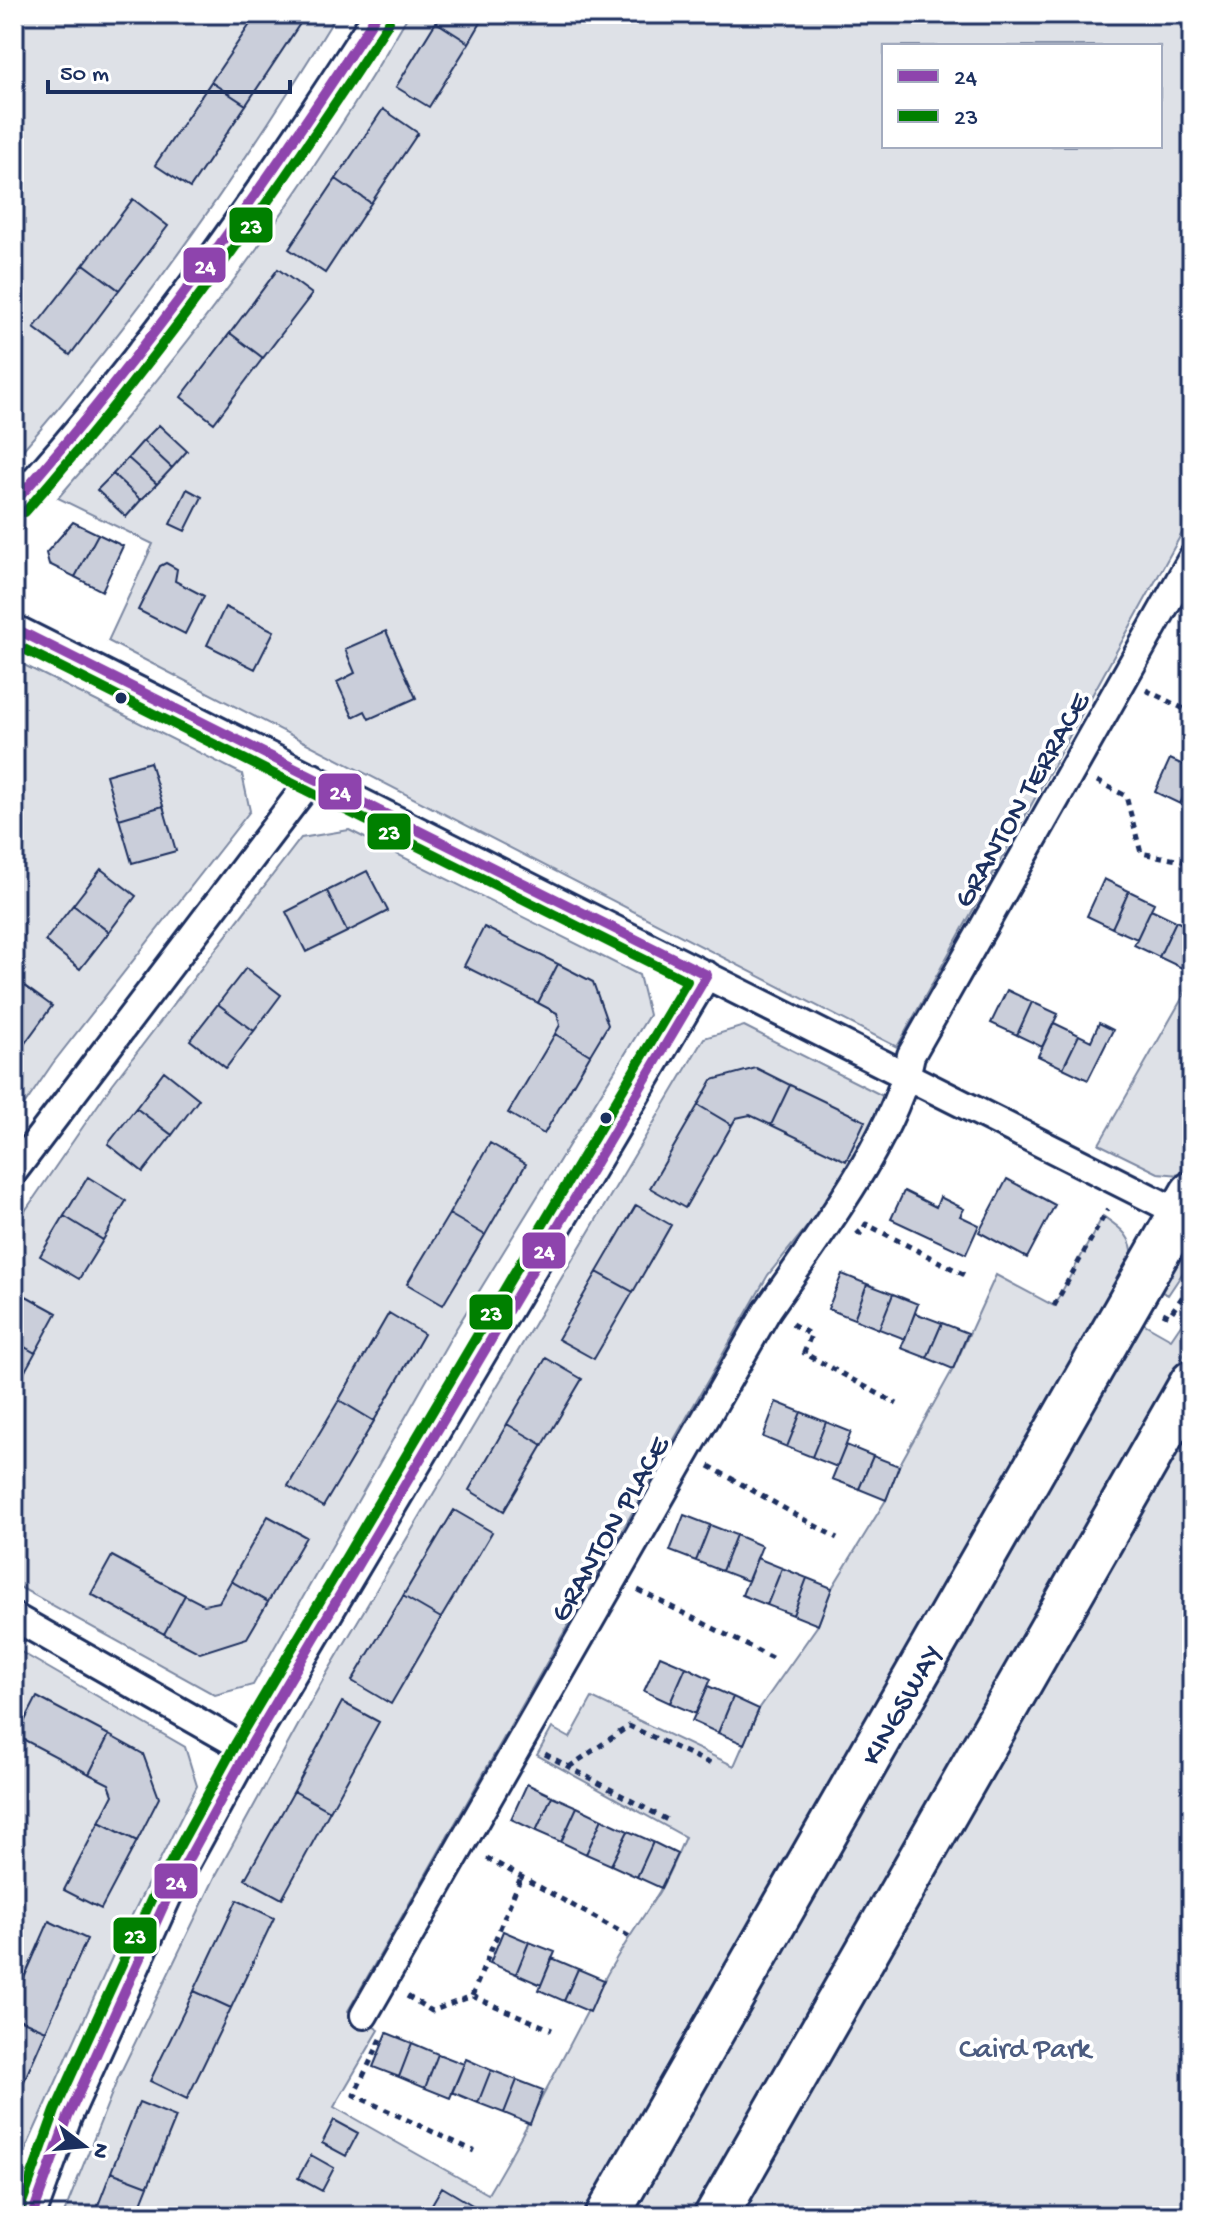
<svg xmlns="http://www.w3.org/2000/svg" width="1206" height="2230" font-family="'Gochi Hand',sans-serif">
	<rect width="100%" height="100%" fill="#fff"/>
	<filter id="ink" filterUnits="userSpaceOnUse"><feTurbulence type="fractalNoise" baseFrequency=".0125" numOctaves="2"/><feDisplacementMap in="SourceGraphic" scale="16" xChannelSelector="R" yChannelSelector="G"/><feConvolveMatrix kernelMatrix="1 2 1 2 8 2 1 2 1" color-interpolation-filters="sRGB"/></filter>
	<g filter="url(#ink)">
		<path fill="#dee1e7" stroke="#7c88a2" stroke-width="2" fill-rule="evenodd" d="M14 14H337C241 172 136 321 14 460Z
			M409 14H1192V515L897 1047 108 641 153 544 58 498C190 347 309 187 409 14ZM884 46H1160V146H884Z
			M14 660 242 774 250 811 53 1063 14 1120Z
			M349 830 639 975 649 1015 454 1332 253 1685 215 1695 14 1584V1227L111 1086 301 838Z
			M1192 981V1154L1180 1175 1158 1173 1099 1144Z
			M744 1026 885 1097 835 1192 768 1275 348 2011 379 2030 334 2107 488 2194C530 2124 566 2051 604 1980 620 1949 641 1921 659 1892 669 1875 677 1855 685 1837L537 1755 552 1728 570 1738 592 1698 734 1766 759 1709 818 1625 832 1588 886 1500 899 1466 953 1369 996 1275 1054 1306 1103 1216C1122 1229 1133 1236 1133 1260L588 2216H63L118 2078 216 1875 324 1678 704 1038Z
			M1192 1231V1259L1168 1295 1158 1290Z
			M1192 1308V1340L692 2216H629L1141 1322 1171 1339Z
			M1192 1420V2216H735Z
			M14 1648 185 1747 197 1786 123 1933 14 2175Z"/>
		<path fill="#caceda" stroke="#1b2f5e" stroke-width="2" d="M257 14H289L301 22 246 105 211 82Z
			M441 14H486L469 43 436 22Z
			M436 22 469 43 429 107 396 87Z
			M211 82 246 105 190 188 155 165Z
			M383 109 418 133 371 203 336 179Z
			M336 179 371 203 325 273 289 249Z
			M133 199 168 226 119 290 84 264Z
			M84 264 119 290 70 355 34 328Z
			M278 269 312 294 263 358 230 333Z
			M230 333 263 358 214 423 181 397Z
			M159 425 187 451 172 468 143 441Z
			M143 441 172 468 157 484 128 458Z
			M128 458 157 484 141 500 113 474Z
			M113 474 141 500 126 517 97 490Z
			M187 489 202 497 185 531 170 524Z
			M73 522 98 534 75 577 49 564 46 553Z
			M98 534 123 546 102 591 75 577Z
			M166 563 177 569 175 581 204 596 185 634 138 610 160 566Z
			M225 607 274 631 255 669 207 645Z
			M386 631 416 698 369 719 365 711 353 717 337 682 355 673 345 649Z
			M1170 759 1192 769V779L1180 804 1155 792Z
			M150 762 163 806 119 819 106 775Z
			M1192 779V810L1180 804Z
			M163 806 176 851 132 863 119 819Z
			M101 869 136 896 109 932 73 905Z
			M367 871 388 911 347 932 327 891Z
			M1104 879 1129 891 1112 928 1087 916Z
			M327 891 347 932 306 952 286 912Z
			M1129 891 1154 903 1137 939 1112 928Z
			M73 905 109 932 80 969 45 941Z
			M1151 909 1176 921 1159 957 1134 945Z
			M1176 921 1192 929V952L1184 969 1159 957Z
			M484 927 558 964 538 1003 464 966Z
			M558 964 593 982 608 1025 590 1055 555 1034 560 1025 557 1013 538 1003Z
			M246 968 281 995 254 1031 218 1004Z
			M15 979 52 1006 25 1043 14 1035Z
			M1007 990 1032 1002 1017 1035 991 1023Z
			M1032 1002 1058 1014 1042 1047 1017 1035Z
			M218 1004 254 1031 226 1068 190 1040Z
			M1054 1023 1079 1035 1063 1068 1038 1056Z
			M1099 1023 1113 1030 1088 1080 1063 1068 1079 1035 1091 1041Z
			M555 1034 590 1055 544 1134 508 1113Z
			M14 1035 25 1043 14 1058Z
			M756 1068 790 1085 771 1125 750 1115 736 1118 732 1125 698 1105 712 1080Z
			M164 1071 199 1099 172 1135 136 1108Z
			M790 1085 865 1121 846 1161 771 1125Z
			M698 1105 732 1125 685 1208 650 1188Z
			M136 1108 172 1135 143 1172 108 1144Z
			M490 1143 526 1164 485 1235 449 1214Z
			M88 1177 126 1201 103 1240 64 1216Z
			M1007 1179 1055 1205 1027 1258 979 1232Z
			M904 1191 936 1207 940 1197 964 1209 960 1216 979 1225 966 1254 891 1219Z
			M636 1205 671 1225 633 1292 597 1272Z
			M449 1214 485 1235 443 1305 407 1284Z
			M64 1216 103 1240 79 1279 40 1256Z
			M597 1272 633 1292 594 1359 558 1339Z
			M842 1274 867 1284 854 1319 828 1309Z
			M867 1284 893 1294 879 1329 854 1319Z
			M17 1291 57 1313 35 1353 14 1341V1298Z
			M893 1294 918 1304 905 1339 879 1329Z
			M389 1313 424 1334 374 1421 339 1400Z
			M915 1313 942 1323 927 1358 901 1348Z
			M942 1323 968 1333 953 1369 927 1358Z
			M14 1341 35 1353 14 1391Z
			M546 1358 582 1379 543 1445 507 1424Z
			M339 1400 374 1421 323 1507 288 1486Z
			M776 1402 801 1412 787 1447 763 1437Z
			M801 1412 826 1422 812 1457 787 1447Z
			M826 1422 851 1432 837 1467 812 1457Z
			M507 1424 543 1445 504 1511 469 1490Z
			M846 1445 873 1456 859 1489 832 1479Z
			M873 1456 899 1466 886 1500 859 1489Z
			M454 1510 492 1532 441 1618 403 1596Z
			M684 1515 710 1525 696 1561 670 1551Z
			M268 1516 306 1537 268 1602 231 1581Z
			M710 1525 736 1535 722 1571 696 1561Z
			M736 1535 762 1546 748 1581 722 1571Z
			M112 1556 185 1595 164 1634 91 1594Z
			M757 1558 782 1568 767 1605 742 1595Z
			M782 1568 807 1578 793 1615 767 1605Z
			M807 1578 832 1588 818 1625 793 1615Z
			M231 1581 268 1602 247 1638 200 1653 164 1634 185 1595 204 1605 219 1602Z
			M403 1596 441 1618 391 1704 352 1681Z
			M660 1656 686 1667 670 1703 644 1691Z
			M686 1667 711 1679 696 1714 670 1703Z
			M708 1686 733 1697 718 1733 692 1721Z
			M37 1697 109 1735 89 1774 17 1736Z
			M733 1697 759 1709 744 1744 718 1733Z
			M342 1702 379 1722 330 1811 294 1791Z
			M109 1735 143 1754 159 1798 137 1841 99 1822 113 1795 109 1784 89 1774Z
			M527 1784 552 1796 536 1831 511 1819Z
			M294 1791 330 1811 282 1899 245 1879Z
			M552 1796 577 1807 561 1842 536 1831Z
			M577 1807 602 1819 586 1854 561 1842Z
			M602 1819 628 1831 611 1865 586 1854Z
			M99 1822 137 1841 101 1909 64 1890Z
			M628 1831 653 1842 637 1877 611 1865Z
			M653 1842 677 1854 661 1888 637 1877Z
			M237 1900 274 1918 231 2008 194 1991Z
			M49 1921 87 1939 46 2031 14 2017V2001Z
			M503 1931 529 1942 516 1974 490 1963Z
			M529 1942 555 1952 541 1985 516 1974Z
			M552 1958 578 1969 564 2001 539 1990Z
			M578 1969 604 1980 590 2012 564 2001Z
			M194 1991 231 2008 187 2099 150 2081Z
			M14 2017 46 2031 14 2104Z
			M387 2033 412 2043 399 2077 373 2067Z
			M412 2043 438 2054 425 2088 399 2077Z
			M438 2054 464 2064 450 2098 425 2088Z
			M466 2059 491 2070 478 2103 452 2092Z
			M491 2070 517 2080 504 2113 478 2103Z
			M517 2080 543 2090 530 2124 504 2113Z
			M139 2102 176 2117 148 2186 111 2172Z
			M334 2120 358 2133 346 2156 322 2143Z
			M311 2155 334 2168 322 2191 298 2178Z
			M111 2172 148 2186 136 2216H94Z
			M442 2187 479 2209 475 2216H425Z"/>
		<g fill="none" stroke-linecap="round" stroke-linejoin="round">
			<defs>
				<path id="minor" d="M14 503C151 352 267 186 377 14
					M14 628 1180 1213
					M14 1171 313 777
					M14 1617 248 1750
					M364 2015 767 1311C815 1241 895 1138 911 1055L1192 558
					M32 2216 68 2117 168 1896 248 1750 707 975"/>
				<g id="trunk">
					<path id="s1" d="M607 2216 1192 1193"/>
					<path d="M716 2216 1192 1382"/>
				</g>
			</defs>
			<use href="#minor" stroke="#1b2f5e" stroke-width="32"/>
			<use href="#trunk" stroke="#1b2f5e" stroke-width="48"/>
			<path stroke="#1b2f5e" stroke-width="5" stroke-dasharray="6 6" stroke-linecap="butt" d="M1146 690 1192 713
				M1097 781 1126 796 1141 853 1192 863
				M857 1231 860 1234 866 1224 965 1275
				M1054 1306 1108 1209
				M1163 1313 1169 1316 1192 1283
				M792 1324 811 1335 804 1353 897 1404
				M709 1466 837 1538
				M638 1590 774 1659
				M545 1754 671 1822
				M569 1767 629 1726 711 1764
				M487 1858 630 1937
				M407 1996 432 2011 472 1996 552 2030
				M472 1996 521 1877
				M381 2039 354 2095 474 2151"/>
			<use href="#minor" stroke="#fff" stroke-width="26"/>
			<use href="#trunk" stroke="#fff" stroke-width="42"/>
			<defs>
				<path id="bus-1" d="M14 503C149 350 266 185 377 14
					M14 628 707 975 248 1750 168 1896 68 2117 32 2216"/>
				<path id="bus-2" d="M25 512C160 358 278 193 389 22
					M14 644 687 981 236 1743 156 1889 55 2111 19 2211"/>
			</defs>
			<use href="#bus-1" stroke="#fff" stroke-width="16"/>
			<use href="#bus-2" stroke="#fff" stroke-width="16"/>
			<use href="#bus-1" stroke="#8e44ad" stroke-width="10"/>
			<use href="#bus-2" stroke="#008000" stroke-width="10"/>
		</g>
	</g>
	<g fill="#1b2f5e" stroke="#fff" stroke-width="3">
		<circle cx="121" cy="698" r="7"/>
		<circle cx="606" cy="1118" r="7"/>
	</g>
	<g text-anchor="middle" stroke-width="8" stroke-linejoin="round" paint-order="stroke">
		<g font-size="30" fill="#1b2f5e" stroke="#fff">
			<text transform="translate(1020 799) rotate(-60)" y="10">GRANTON TERRACE</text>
			<text transform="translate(608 1528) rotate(-60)" y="10">GRANTON PLACE</text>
			<text dy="10" stroke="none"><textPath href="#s1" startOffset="590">KINGSWAY</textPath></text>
		</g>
		<g font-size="30" fill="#4c5c80" stroke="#fff">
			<text x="1025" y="2057">Caird Park</text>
		</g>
	</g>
	<g stroke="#fff" stroke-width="3">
		<rect x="228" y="206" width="46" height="38" rx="8" fill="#008000"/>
		<rect x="182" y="246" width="45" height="38" rx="8" fill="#8e44ad"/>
		<rect x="317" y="772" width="46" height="39" rx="8" fill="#8e44ad"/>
		<rect x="366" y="812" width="46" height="39" rx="8" fill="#008000"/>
		<rect x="521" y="1231" width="46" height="39" rx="8" fill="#8e44ad"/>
		<rect x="468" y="1293" width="46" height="38" rx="8" fill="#008000"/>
		<rect x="153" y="1862" width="46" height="38" rx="8" fill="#8e44ad"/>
		<rect x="112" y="1916" width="46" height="39" rx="8" fill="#008000"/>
	</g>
	<g font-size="22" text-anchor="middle" font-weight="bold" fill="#fff">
		<text x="251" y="233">23</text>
		<text x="205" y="273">24</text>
		<text x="340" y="799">24</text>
		<text x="389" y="839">23</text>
		<text x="544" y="1258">24</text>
		<text x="491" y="1320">23</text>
		<text x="176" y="1889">24</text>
		<text x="135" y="1943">23</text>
	</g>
	<rect width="1206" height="2230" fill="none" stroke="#fff" stroke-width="48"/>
	<rect x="24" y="24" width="1158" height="2182" fill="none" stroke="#1b2f5e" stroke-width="3" filter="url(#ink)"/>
	<rect x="882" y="44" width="280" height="104" fill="#ffffff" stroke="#a4acbf" stroke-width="2"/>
	<rect x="898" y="70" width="40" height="12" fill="#8e44ad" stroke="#a4acbf" stroke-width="2"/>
	<text x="954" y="84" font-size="24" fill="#1b2f5e">24</text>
	<rect x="898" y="110" width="40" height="12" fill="#008000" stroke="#a4acbf" stroke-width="2"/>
	<text x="954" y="124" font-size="24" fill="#1b2f5e">23</text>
	<g transform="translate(84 2146) rotate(106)" stroke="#ffffff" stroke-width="6" paint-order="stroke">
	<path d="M0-6L14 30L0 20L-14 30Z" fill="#1b2f5e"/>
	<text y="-12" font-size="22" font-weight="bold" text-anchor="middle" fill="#1b2f5e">N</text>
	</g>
	<path d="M48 80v12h242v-12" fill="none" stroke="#1b2f5e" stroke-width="4"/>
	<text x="60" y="80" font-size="24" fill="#1b2f5e" stroke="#ffffff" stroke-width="6" paint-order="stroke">50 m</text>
</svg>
